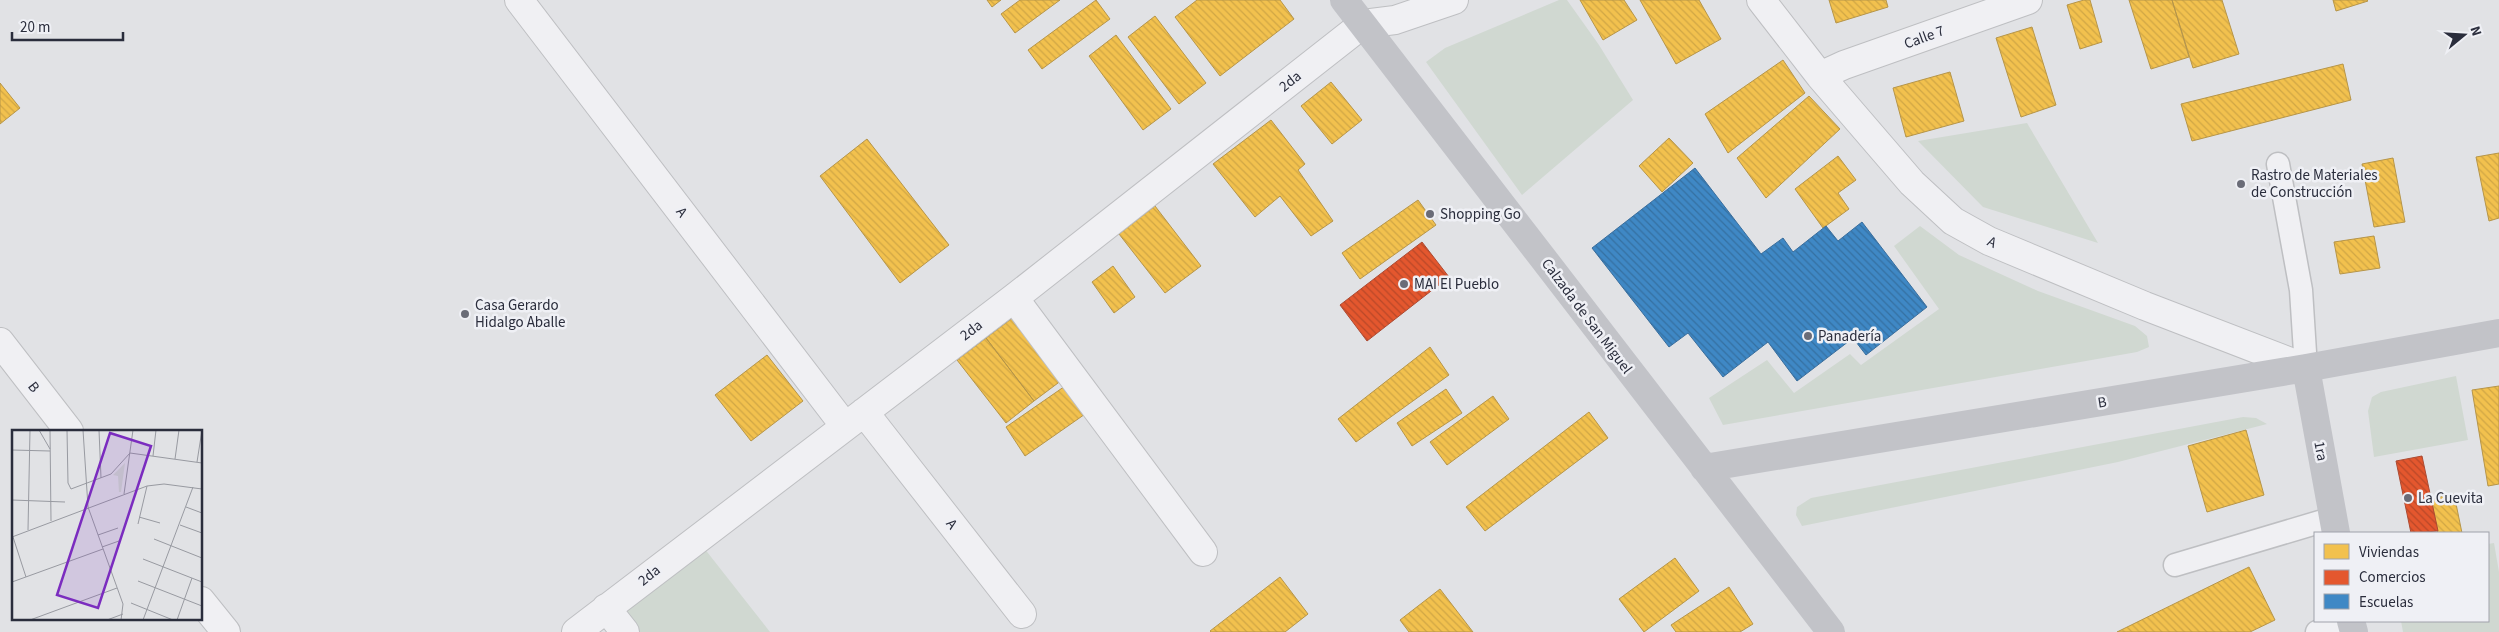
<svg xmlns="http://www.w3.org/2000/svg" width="2499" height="632" font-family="'Source Sans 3',sans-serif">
	<defs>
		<pattern id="homes-back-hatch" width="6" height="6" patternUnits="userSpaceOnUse" patternTransform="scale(1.25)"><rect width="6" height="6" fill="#f2c14e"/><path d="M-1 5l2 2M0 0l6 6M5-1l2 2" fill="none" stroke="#d0a645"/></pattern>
		<pattern id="shops-back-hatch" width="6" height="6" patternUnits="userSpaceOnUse" patternTransform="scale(1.25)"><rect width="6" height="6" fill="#e4572e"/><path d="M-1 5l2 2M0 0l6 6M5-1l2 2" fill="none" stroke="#b94828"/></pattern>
		<pattern id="schools-back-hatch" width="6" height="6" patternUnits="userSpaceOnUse" patternTransform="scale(1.25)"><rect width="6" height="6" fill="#3f88c5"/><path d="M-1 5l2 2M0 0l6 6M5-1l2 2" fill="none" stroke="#3570a1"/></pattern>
	</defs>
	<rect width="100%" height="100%" fill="#e1e2e5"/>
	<path fill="#d0d8d1" d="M1559 0H1567L1599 45 1633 100 1522 195 1426 62 1445 48Z
		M2027 123 2098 243 1983 207 1918 141Z
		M1920 226 1959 255 2038 291 2135 326 2147 336 2149 347 2137 352 1723 425 1709 398 1767 360 1794 393 1850 354 1861 365 1939 309 1894 246Z
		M2456 376 2468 440 2374 457 2368 411 2372 397 2381 392Z
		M2243 417 2256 418 2267 424 2118 462 1802 526 1796 515 1797 507 1811 498Z
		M2494 543 2499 572V632H2403L2401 621H2488V544Z
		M704 548 770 632H637L622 613Z"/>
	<path fill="url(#homes-back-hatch)" stroke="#b69549" d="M987 0H1001L992 7Z
		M1020 0H1060L1015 33 1001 14Z
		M1096 0 1110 19 1042 69 1028 50Z
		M1197 0H1280L1294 19 1220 76 1175 17Z
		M1580 0H1624L1637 20 1603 40Z
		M1640 0H1699L1721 39 1676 64Z
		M1829 0H1886L1888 7 1836 23Z
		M2084 0H2090L2102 42 2080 49 2067 5Z
		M2129 0H2172L2189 57 2151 69Z
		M2172 0H2222L2239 54 2193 68Z
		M2333 0H2367L2368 1 2336 11Z
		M1155 16 1206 83 1179 104 1128 37Z
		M2032 27 2056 105 2021 117 1996 38Z
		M1116 35 1171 109 1143 130 1089 56Z
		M1783 60 1805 93 1728 153 1705 114Z
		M2343 64 2351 100 2192 141 2181 104Z
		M1950 72 1964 121 1906 137 1893 88Z
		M1331 82 1362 120 1332 144 1301 106Z
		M0 83 20 108 0 124Z
		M1809 96 1840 129 1766 198 1737 158Z
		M1271 120 1305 164 1298 170 1333 221 1311 236 1280 196 1255 217 1213 164Z
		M1669 138 1693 163 1662 192 1639 166Z
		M867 139 949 245 900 283 820 176Z
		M2499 153V218L2489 221 2476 157Z
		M1838 156 1856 180 1838 193 1849 209 1823 228 1795 189Z
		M2393 158 2405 222 2374 227 2362 164Z
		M1418 200 1436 225 1360 279 1342 253Z
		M1155 206 1201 266 1165 293 1119 234Z
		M2374 236 2380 268 2340 274 2334 242Z
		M1113 266 1135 297 1114 313 1092 282Z
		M1015 316 1062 380 1034 401 986 338Z
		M986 338 1034 401 1006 423 957 360Z
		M1430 347 1449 375 1356 442 1338 419Z
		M767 355 803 401 751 441 715 395Z
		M1068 384 1088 412 1025 456 1006 427Z
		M2499 386V484L2488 486 2472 390Z
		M1446 389 1462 413 1412 446 1397 423Z
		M1493 396 1509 419 1447 465 1430 442Z
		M1589 412 1608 438 1485 531 1466 507Z
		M2246 430 2264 495 2207 512 2188 446Z
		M2454 494 2462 533H2438L2431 499Z
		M1675 558 1699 591 1644 632 1619 599Z
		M2249 567 2275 620 2250 632H2117Z
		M1280 577 1308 614 1285 632H1211L1210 631Z
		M1729 587 1753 624 1740 632H1676L1671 625Z
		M1440 589 1473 632H1409L1400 620Z"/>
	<path fill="url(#shops-back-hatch)" stroke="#ac4a32" d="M1422 242 1449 277 1367 341 1340 305Z
		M2422 456 2438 531 2411 533 2396 461Z"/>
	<path fill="url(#schools-back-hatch)" stroke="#396d9c" d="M1695 168 1761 254 1783 238 1793 252 1826 226 1838 241 1862 222 1927 307 1866 355 1853 338 1797 381 1768 342 1723 377 1688 333 1669 347 1592 248Z"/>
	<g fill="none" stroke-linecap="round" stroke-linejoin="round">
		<defs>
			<path id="lane" d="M2278 164 2301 290 2306 368
				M2175 565 2333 518
				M2317 632 2341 621"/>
			<path id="street" d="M519 0 844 425
				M1761 0 1820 76 1912 183 1953 221 1989 241 2145 306 2306 368
				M1820 76 1844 65 2028 0
				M1014 298 1203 552
				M0 342 69 431
				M864 412 1022 614
				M201 601 226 632
				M606 608 625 632
				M576 632 1014 298 1363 24 1395 20 1454 0"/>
		</defs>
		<use href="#lane" stroke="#bebfc2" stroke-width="25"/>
		<use href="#street" stroke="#bebfc2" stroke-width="30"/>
		<use href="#lane" stroke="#f0f0f3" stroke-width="22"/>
		<use href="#street" stroke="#f0f0f3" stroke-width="28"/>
		<path stroke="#c2c3c8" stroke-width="28" d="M1344 0 1831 632
			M2306 368 2336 533
			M1704 468 2306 368 2499 333
			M2351 621 2354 632"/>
	</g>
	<g fill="#6a6c77" stroke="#eff0f5" stroke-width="2">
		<circle cx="2241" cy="184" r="5"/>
		<circle cx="1430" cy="214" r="5"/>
		<circle cx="1404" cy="284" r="5"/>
		<circle cx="465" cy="314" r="5"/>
		<circle cx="1808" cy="336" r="5"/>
		<circle cx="2408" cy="498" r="5"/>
	</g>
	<g text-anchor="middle" stroke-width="5" stroke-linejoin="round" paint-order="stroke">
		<g font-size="15" fill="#2a2d3c" stroke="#eff0f5">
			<text transform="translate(1924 37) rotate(-20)" y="5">Calle 7</text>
			<text transform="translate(1290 81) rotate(-38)" y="5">2da</text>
			<text transform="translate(682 212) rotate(53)" y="5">A</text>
			<text transform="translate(1992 242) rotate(25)" y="5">A</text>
			<text transform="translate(1587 316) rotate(53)" y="5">Calzada de San Miguel</text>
			<text transform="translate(971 330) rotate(-37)" y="5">2da</text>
			<text transform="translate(34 387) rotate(52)" y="5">B</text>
			<text transform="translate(2102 402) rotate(-9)" y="5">B</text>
			<text transform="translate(2321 451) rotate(79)" y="5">1ra</text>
			<text transform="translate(952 524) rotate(52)" y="5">A</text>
			<text transform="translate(649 575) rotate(-38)" y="5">2da</text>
		</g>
		<g font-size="15" fill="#2a2d3c" stroke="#eff0f5" text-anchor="start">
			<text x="2251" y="180">Rastro de Materiales<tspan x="2251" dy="17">de Construcción</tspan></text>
			<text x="1440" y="219">Shopping Go</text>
			<text x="1414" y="289">MAI El Pueblo</text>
			<text x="475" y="310">Casa Gerardo<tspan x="475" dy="17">Hidalgo Aballe</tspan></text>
			<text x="1818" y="341">Panadería</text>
			<text x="2418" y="503">La Cuevita</text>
		</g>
	</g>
	<g transform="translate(12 430)">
		<rect width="190" height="190" fill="#e1e2e5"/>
		<path d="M113 33 109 62H107L106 46 101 45Z" fill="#d0d8d1"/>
		<path fill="none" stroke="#989aa1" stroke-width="1" d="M27 0 38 19M38 0 39 91M55 0 56 53 59 59 99 44 118 23M71 0 76 77 111 174 109 190M87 0 89 48M0 20 38 21M118 23 190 33M141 26 144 0M163 29 167 0M185 32 190 0M112 64 121 0M0 70 53 72M174 77 190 83M127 87 148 93M126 94 135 56M168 95 190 103M16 100 18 0M86 105 106 98M0 107 135 56 152 54 190 59M1 107 14 147M142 109 190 128M90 117 107 111M131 129 190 152M126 151 190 176M0 152 91 119M119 173 161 190M18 190 105 158M95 190 111 184M131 190 181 57M165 190 180 148"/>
		<path fill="#7b2cbf" fill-opacity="0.15" stroke="#7b2cbf" stroke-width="2.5" d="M98 3 139 16 86 178 45 165Z"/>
		<rect width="190" height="190" fill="none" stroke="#2a2d3c" stroke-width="2.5"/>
	</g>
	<rect x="2314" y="532" width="175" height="90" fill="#eff0f5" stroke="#a0a2ab"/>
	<rect x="2324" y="544" width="25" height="15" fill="#f2c14e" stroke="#a0a2ab"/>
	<text x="2359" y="557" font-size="15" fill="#2a2d3c">Viviendas</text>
	<rect x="2324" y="570" width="25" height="15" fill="#e4572e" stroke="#a0a2ab"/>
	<text x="2359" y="582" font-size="15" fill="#2a2d3c">Comercios</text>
	<rect x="2324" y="594" width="25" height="15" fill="#3f88c5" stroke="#a0a2ab"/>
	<text x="2359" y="607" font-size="15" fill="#2a2d3c">Escuelas</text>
	<g transform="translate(2464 35) rotate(72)" stroke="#eff0f5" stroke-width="4" paint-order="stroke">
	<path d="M0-4L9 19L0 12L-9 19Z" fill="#2a2d3c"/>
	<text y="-8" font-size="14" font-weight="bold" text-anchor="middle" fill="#2a2d3c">N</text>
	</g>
	<path d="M12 32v8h111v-8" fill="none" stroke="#2a2d3c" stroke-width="2.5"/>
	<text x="20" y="32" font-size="15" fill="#2a2d3c" stroke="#eff0f5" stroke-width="4" paint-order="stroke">20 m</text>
</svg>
